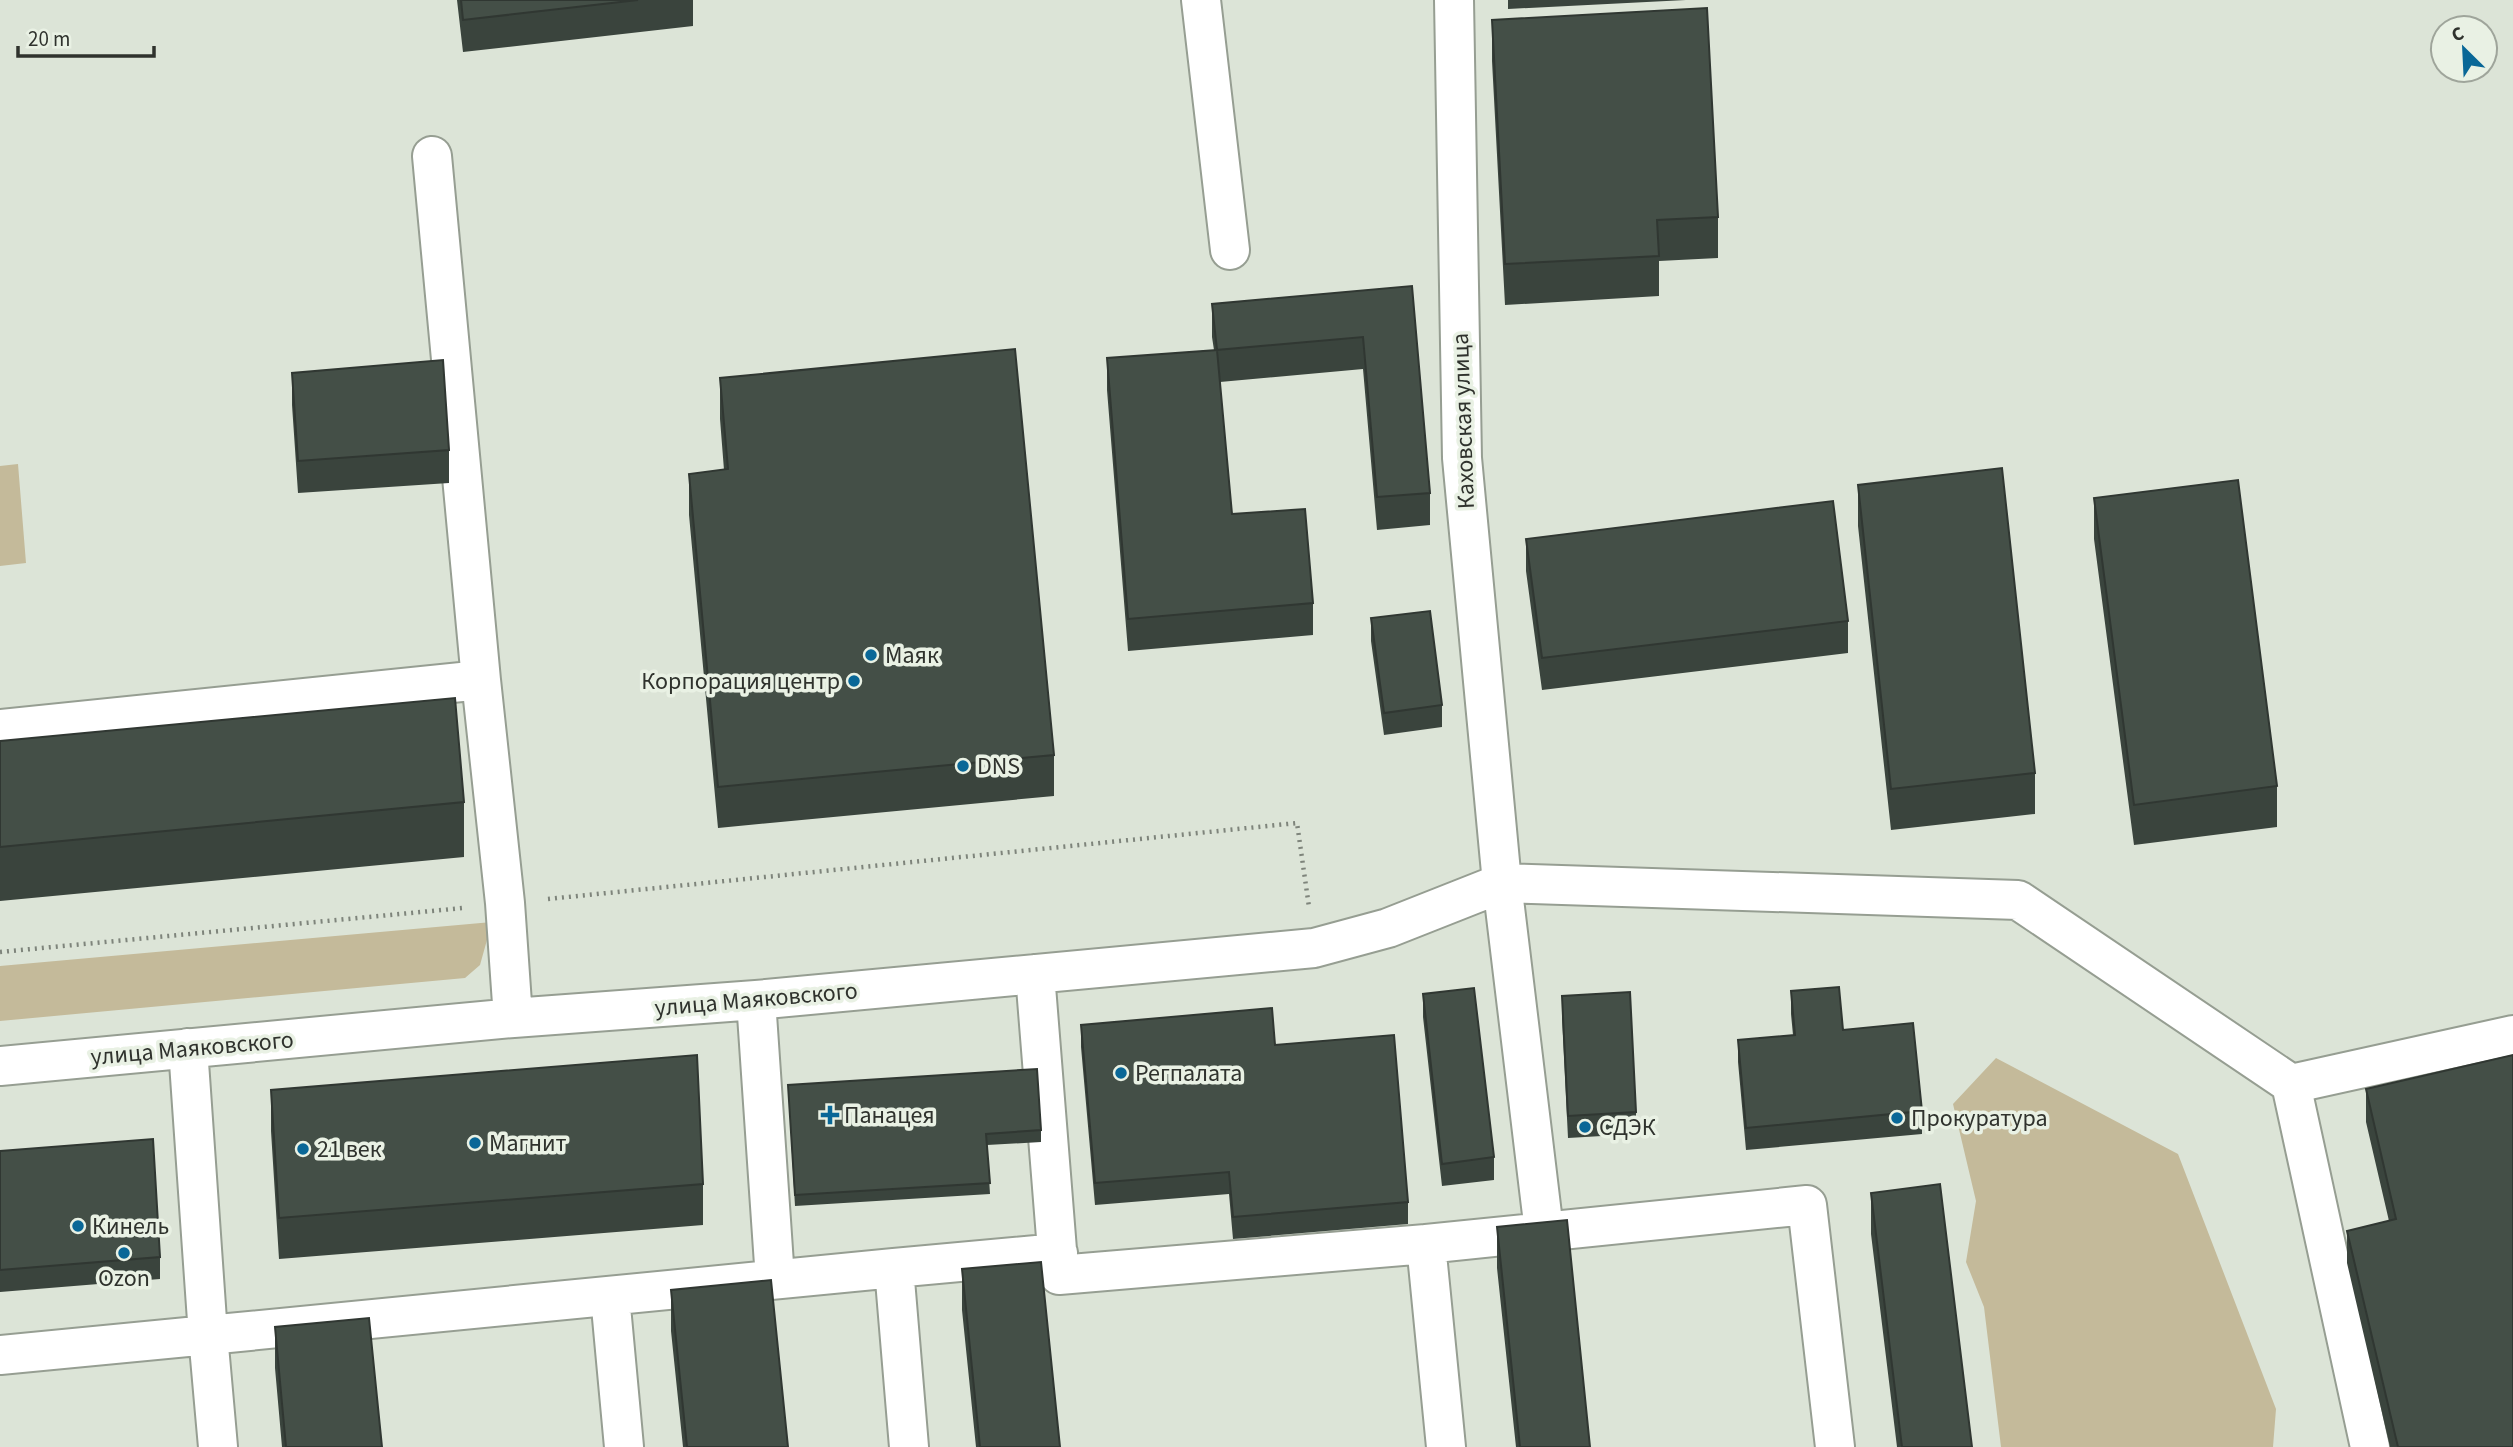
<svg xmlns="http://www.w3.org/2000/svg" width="2513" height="1447" font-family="'Source Sans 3',sans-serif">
	<rect width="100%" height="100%" fill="#dce4d7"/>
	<path fill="#c4ba9a" d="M18 464 26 563 0 566V466Z
		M492 922 480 965 465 978 0 1021V966Z
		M1996 1058 2178 1154 2276 1409 2273 1447H2001L1984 1307 1966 1262 1976 1201 1953 1104Z"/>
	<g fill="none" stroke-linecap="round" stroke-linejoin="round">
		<defs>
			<path id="minor" d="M1201 0 1230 250
				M1454 0 1462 458 1502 883 1544 1231
				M432 156 481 680 505 903 513 1018
				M0 729 481 680
				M1035 974 1059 1275 1426 1244 1807 1205 1835 1447
				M756 1000 775 1279
				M188 1048 208 1335 894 1268 909 1447
				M0 1066 513 1018 756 1000 1314 948 1388 928 1502 883 2018 900 2291 1084 2370 1447
				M2291 1084 2513 1035
				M1426 1244 1446 1447
				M894 1268 1058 1253
				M610 1296 624 1447
				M0 1355 208 1335 218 1447"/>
		</defs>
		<use href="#minor" stroke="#969e92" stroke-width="42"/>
		<path stroke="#7e847b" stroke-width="4.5" stroke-dasharray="2 5" stroke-linecap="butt" d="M548 899 1297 823 1309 907
			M0 952 463 908"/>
		<use href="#minor" stroke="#fff" stroke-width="38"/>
	</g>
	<path fill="#3a443d" d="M457 0H693V26L463 52Z
		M1508 0H1686L1508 9Z
		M1492 20 1718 217V258L1659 261V296L1505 305 1492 61Z
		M1412 286 1430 493V525L1377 530 1363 369 1220 382 1232 514 1313 603V635L1128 651 1107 390V358L1214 350 1212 337V304Z
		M292 373 449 450V483L298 493 292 405Z
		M720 378 1054 755V796L718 828 689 515V474L724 470 720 419Z
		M1858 485 2035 773V814L1891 830 1858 526Z
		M2094 498 2277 786V827L2134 845 2094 539Z
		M1526 539 1848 621V653L1542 690 1526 571Z
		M1371 618 1442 705V727L1384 735 1371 641Z
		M0 741 464 802V857L0 901Z
		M1791 991 1843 1030 1922 1111V1134L1746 1150 1738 1062V1040L1793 1035 1791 1014Z
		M1423 994 1494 1157V1180L1442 1186 1423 1017Z
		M1562 996 1636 1112V1134L1568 1138 1562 1018Z
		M1081 1025 1275 1045 1408 1202V1224L1233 1239 1229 1194 1095 1205 1081 1047Z
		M788 1085 1041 1130V1142L987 1145 990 1194 795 1206Z
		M2366 1089 2513 1447H2390L2347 1263V1231L2389 1221 2366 1122Z
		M271 1090 703 1184V1225L279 1259 271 1131Z
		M0 1151 160 1257V1279L0 1292Z
		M1871 1193 1972 1447H1897L1871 1234Z
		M1497 1227 1590 1447H1516L1497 1268Z
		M962 1269 1060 1447H976L962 1310Z
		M671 1290 788 1447H683L671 1331Z
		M275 1327 382 1447H282L275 1368Z"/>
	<path fill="#444f47" stroke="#303732" stroke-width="2" d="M461 0H638L463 20Z
		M1707 8 1718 217 1657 220 1659 256 1505 264 1492 20Z
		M1412 286 1430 493 1377 497 1363 337 1217 350 1232 514 1305 509 1313 603 1128 619 1107 358 1217 350 1212 304Z
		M1015 349 1054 755 718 787 689 474 728 469 720 378Z
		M443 360 449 450 298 461 292 373Z
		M2002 468 2035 773 1891 789 1858 485Z
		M2238 480 2277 786 2134 805 2094 498Z
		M1833 501 1848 621 1542 658 1526 539Z
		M1430 611 1442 705 1384 713 1371 618Z
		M455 698 464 802 0 847V741Z
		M1839 987 1843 1030 1913 1023 1922 1111 1746 1128 1738 1040 1795 1035 1791 991Z
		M1474 988 1494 1157 1442 1164 1423 994Z
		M1630 992 1636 1112 1568 1116 1562 996Z
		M1272 1008 1275 1045 1394 1035 1408 1202 1233 1217 1229 1172 1095 1183 1081 1025Z
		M697 1055 703 1184 279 1218 271 1090Z
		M2513 1055V1447H2398L2347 1231 2396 1219 2366 1089Z
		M1037 1069 1041 1130 986 1134 990 1183 795 1195 788 1085Z
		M153 1139 160 1257 0 1270V1151Z
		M1940 1184 1972 1447H1902L1871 1193Z
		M1567 1220 1590 1447H1520L1497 1227Z
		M1041 1262 1060 1447H980L962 1269Z
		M771 1280 788 1447H687L671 1290Z
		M369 1318 382 1447H286L275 1327Z"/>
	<g fill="#096797" stroke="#e9f1e4" stroke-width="2.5">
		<circle cx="871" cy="655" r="7"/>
		<circle cx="854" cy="681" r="7"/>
		<circle cx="963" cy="766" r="7"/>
		<circle cx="1121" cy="1073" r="7"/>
		<path d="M826.5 1104.5h7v7h7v7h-7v7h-7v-7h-7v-7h7z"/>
		<circle cx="1897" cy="1118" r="7"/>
		<circle cx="1585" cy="1127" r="7"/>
		<circle cx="475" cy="1143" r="7"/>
		<circle cx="303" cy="1149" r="7"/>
		<circle cx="78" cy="1226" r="7"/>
		<circle cx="124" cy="1253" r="7"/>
	</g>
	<g text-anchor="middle" stroke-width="7" stroke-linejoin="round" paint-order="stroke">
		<g font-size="24" fill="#2f322d" stroke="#e9f1e4">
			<text transform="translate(1463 421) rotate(-92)" y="8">Каховская улица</text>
			<text transform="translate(756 999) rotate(-5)" y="8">улица Маяковского</text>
			<text transform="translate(192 1048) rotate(-5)" y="8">улица Маяковского</text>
		</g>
		<g font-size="24" fill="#2f322d" stroke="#e9f1e4" text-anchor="start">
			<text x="885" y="663">Маяк</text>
			<text x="840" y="689" text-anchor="end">Корпорация центр</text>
			<text x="977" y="774">DNS</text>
			<text x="1135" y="1081">Регпалата</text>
			<text x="844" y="1123">Панацея</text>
			<text x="1911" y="1126">Прокуратура</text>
			<text x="1599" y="1135">СДЭК</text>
			<text x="489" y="1151">Магнит</text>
			<text x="317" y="1157">21 век</text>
			<text x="92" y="1234">Кинель</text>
			<text x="124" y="1286" text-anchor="middle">Ozon</text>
		</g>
	</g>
	<g transform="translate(2464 49) rotate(336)"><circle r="33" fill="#e9f1e4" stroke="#9fa59b" stroke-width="2"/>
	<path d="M0-5L12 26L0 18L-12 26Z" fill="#096797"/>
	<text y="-10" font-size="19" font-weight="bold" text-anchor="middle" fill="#2f322d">С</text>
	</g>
	<path d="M18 46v10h136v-10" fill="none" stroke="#2f322d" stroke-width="3.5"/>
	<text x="28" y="46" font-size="21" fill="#2f322d" stroke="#e9f1e4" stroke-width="5" paint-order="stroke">20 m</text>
</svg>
